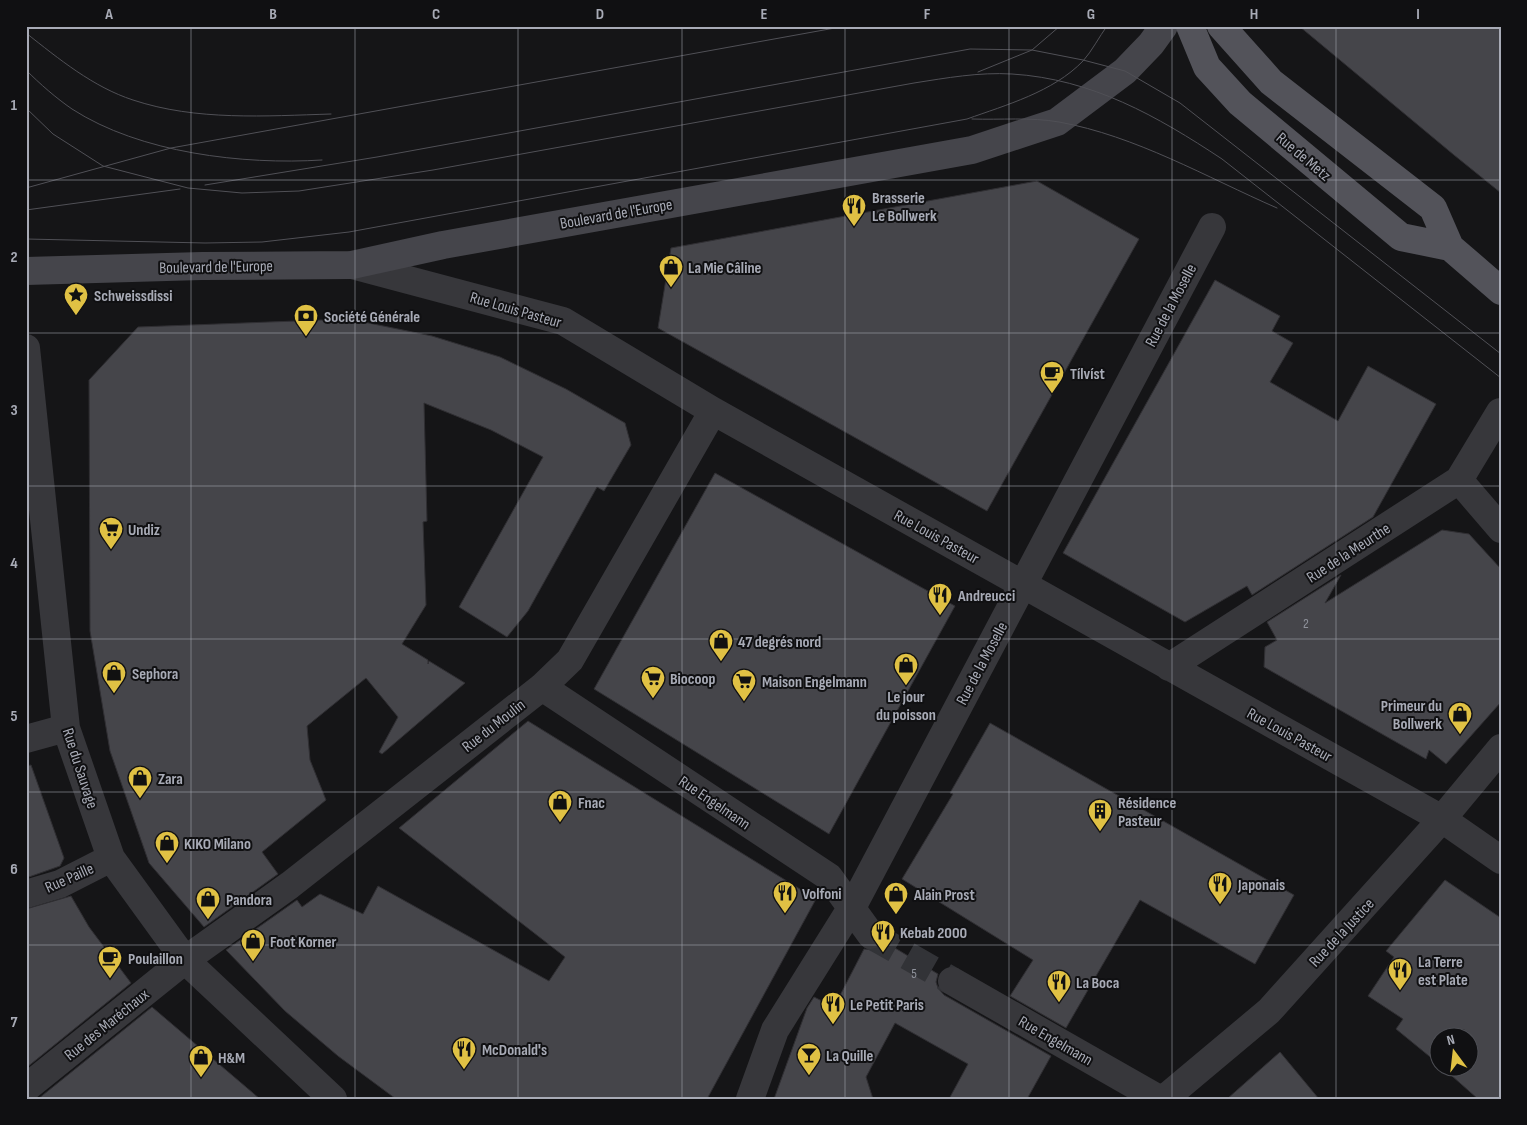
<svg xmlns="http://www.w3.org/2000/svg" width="1527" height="1125" font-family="'Sofia Sans Condensed',sans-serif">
	<rect width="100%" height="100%" fill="#151517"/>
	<path fill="#45454a" stroke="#302f33" d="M1299 26H1501V193L1454 155Z
		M1037 181 1139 239 987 511 658 328 671 248Z
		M1215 280 1280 316 1272 331 1293 343 1270 382 1338 421 1368 366 1436 404 1373 517 1252 595 1247 586 1185 622 1063 553Z
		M349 319 432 336 500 357 566 389 625 423 631 445 604 491 597 487 528 611 507 637 459 607 543 457 491 430 424 403 427 521 423 522 426 605 402 644 428 660V664L429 661 465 683 382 754 379 752 398 717 366 678 307 726 310 760 326 800 262 852 278 874 204 927 149 863 110 751 90 631 89 380 138 327Z
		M715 473 955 606 829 834 594 689Z
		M1442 530 1469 534 1501 569V702L1446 764 1429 750 1426 759 1264 667 1265 647 1277 640 1267 622 1341 575 1325 603Z
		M528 721 816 899 707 1099H396L338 1056 285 1011 226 950 297 900 302 907 320 894 363 914 378 886 549 981 565 957 399 828Z
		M990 723 1294 895 1255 964 1140 900 1066 1028 1010 996 1033 960 902 879 953 794 950 793Z
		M31 765 64 858 60 866 26 878V766Z
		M1445 880 1501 918V1099H1478L1443 1068H1470V1038H1440V1065L1396 1029 1403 1019 1368 996 1394 957 1386 951Z
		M71 896 89 927 131 983 26 1068V909Z
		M885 942 938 974 936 982 938 988 944 995 1051 1056 1027 1099H949L968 1064 895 1023 866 1077 873 1099H774L807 1008 814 997 834 1007 864 949 873 950 881 947Z
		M152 1007 260 1099H38Z
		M1280 1052 1319 1099H1227Z"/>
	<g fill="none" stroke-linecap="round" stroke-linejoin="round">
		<path stroke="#323337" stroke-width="28" stroke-dasharray="28 14" stroke-linecap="butt" d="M871 935 952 981"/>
		<path stroke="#37373b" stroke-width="28" d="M352 265 563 321 713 411 1442 819 1501 860
			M26 348 66 728 111 858 185 960 333 1099
			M1459 480 1501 529
			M1169 667 1459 480 1500 412
			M542 687 829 877 871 935
			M26 739 66 728
			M26 894 60 884 111 858
			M952 981 1159 1099
			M26 1088 185 960 290 885 542 687 570 660 713 411
			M750 1099 775 1030 855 902 1212 227
			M1164 1099 1269 1011 1442 819 1501 748"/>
		<path stroke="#45454b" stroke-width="28" d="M26 271 202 266 352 265 443 245 972 150 1057 122 1125 71 1151 44 1164 26"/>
		<path stroke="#53535a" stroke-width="28" d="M1190 26 1207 67 1240 103 1401 237 1450 247
			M1221 26 1271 82 1433 208 1450 247 1501 291"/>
		<path stroke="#505056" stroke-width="1" d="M26 33C59 59 93 87 133 100 196 121 266 116 331 114
			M26 70C40 84 56 98 72 109 140 153 243 165 322 160
			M978 72 1032 50 1060 26
			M26 108 53 134 103 166 188 188 242 193 299 191 433 170 914 83C946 78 979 72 1012 74 1092 79 1157 116 1222 159L1501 378
			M972 119C1000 120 1031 117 1059 122 1136 136 1206 177 1277 208
			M205 185 377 157 970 49 1032 50 1083 60 1125 71 1180 103 1501 354
			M26 188 171 148 846 26
			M26 210 180 189
			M26 239 205 243 262 242 349 232 967 119C1006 105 1053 92 1083 61 1092 51 1099 37 1107 26"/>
	</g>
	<path fill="none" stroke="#a8abb6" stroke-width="1" stroke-opacity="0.55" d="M191 26V1099M355 26V1099M518 26V1099M682 26V1099M845 26V1099M1009 26V1099M1172 26V1099M1336 26V1099M26 180H1501M26 333H1501M26 486H1501M26 639H1501M26 792H1501M26 945H1501"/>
	<defs>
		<symbol id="restaurant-pin" viewBox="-11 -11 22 30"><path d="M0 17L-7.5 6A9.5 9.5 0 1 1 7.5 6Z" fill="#e0c144" stroke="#101012"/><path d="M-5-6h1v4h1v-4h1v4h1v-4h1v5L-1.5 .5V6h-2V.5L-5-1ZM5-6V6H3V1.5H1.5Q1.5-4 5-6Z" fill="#111"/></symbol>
		<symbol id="shop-pin" viewBox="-11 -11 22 30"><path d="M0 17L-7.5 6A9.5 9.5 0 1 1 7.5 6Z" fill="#e0c144" stroke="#101012"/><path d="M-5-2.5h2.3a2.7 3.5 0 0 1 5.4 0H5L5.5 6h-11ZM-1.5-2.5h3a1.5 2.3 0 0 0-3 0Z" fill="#111"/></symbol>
		<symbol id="sight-pin" viewBox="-11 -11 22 30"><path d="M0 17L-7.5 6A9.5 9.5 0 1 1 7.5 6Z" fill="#e0c144" stroke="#101012"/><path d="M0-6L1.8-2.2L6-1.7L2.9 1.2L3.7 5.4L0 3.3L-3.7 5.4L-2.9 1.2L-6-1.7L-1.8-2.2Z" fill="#111"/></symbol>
		<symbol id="bank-pin" viewBox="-11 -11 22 30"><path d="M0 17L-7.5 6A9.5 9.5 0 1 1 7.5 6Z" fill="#e0c144" stroke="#101012"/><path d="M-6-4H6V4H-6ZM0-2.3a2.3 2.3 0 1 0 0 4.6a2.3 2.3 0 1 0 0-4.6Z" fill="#111"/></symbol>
		<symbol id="cafe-pin" viewBox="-11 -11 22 30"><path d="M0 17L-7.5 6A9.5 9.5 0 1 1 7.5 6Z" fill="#e0c144" stroke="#101012"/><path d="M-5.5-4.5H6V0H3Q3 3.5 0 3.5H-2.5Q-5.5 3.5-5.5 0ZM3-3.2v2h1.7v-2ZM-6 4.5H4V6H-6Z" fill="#111"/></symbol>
		<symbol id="supermarket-pin" viewBox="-11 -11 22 30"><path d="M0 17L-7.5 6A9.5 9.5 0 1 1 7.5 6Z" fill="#e0c144" stroke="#101012"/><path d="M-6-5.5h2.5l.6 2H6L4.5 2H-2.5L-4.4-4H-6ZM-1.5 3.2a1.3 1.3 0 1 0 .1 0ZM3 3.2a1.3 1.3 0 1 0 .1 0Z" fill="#111"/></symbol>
		<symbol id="building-pin" viewBox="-11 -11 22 30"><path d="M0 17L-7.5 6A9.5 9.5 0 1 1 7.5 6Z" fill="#e0c144" stroke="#101012"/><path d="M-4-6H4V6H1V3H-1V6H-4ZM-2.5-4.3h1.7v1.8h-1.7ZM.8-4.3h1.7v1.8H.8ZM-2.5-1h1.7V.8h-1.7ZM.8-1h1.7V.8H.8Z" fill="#111"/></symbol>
		<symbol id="bar-pin" viewBox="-11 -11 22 30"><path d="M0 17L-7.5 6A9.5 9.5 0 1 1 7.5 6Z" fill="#e0c144" stroke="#101012"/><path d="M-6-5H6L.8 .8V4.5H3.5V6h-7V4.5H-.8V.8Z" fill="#111"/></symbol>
	</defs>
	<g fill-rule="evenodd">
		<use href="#restaurant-pin" x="840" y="192" width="28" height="38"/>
		<use href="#shop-pin" x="657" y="253" width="28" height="38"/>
		<use href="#sight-pin" x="62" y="281" width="28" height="38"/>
		<use href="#bank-pin" x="292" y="302" width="28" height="38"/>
		<use href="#cafe-pin" x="1038" y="359" width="28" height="38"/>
		<use href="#supermarket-pin" x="97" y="515" width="28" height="38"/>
		<use href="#restaurant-pin" x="926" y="581" width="28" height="38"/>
		<use href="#shop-pin" x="707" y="627" width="28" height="38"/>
		<use href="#shop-pin" x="892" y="651" width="28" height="38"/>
		<use href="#shop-pin" x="100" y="659" width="28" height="38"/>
		<use href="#supermarket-pin" x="639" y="664" width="28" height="38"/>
		<use href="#supermarket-pin" x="730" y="667" width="28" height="38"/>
		<use href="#shop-pin" x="1446" y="700" width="28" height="38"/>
		<use href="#shop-pin" x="126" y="764" width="28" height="38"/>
		<use href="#shop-pin" x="546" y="788" width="28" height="38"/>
		<use href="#building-pin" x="1086" y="797" width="28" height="38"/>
		<use href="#shop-pin" x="153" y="829" width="28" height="38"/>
		<use href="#restaurant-pin" x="1206" y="870" width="28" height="38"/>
		<use href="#restaurant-pin" x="771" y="879" width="28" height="38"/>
		<use href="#shop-pin" x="882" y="880" width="28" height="38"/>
		<use href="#shop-pin" x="194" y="885" width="28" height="38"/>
		<use href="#restaurant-pin" x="869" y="918" width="28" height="38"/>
		<use href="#shop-pin" x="239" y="927" width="28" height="38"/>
		<use href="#cafe-pin" x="96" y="944" width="28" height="38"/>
		<use href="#restaurant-pin" x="1386" y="956" width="28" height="38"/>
		<use href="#restaurant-pin" x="1045" y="968" width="28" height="38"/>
		<use href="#restaurant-pin" x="819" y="990" width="28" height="38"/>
		<use href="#restaurant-pin" x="450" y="1035" width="28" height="38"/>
		<use href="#bar-pin" x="795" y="1041" width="28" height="38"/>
		<use href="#shop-pin" x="187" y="1043" width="28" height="38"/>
	</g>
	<g text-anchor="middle" stroke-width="4" stroke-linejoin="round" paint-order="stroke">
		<g font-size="14" fill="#8f929b">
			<text x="1306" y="628">2</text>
			<text x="914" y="978">5</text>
		</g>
		<g font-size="16" fill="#a8abb6" stroke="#101012">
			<text transform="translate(1304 156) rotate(40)" y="6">Rue de Metz</text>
			<text transform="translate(616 213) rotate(-10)" y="6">Boulevard de l'Europe</text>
			<text transform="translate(216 266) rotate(-1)" y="6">Boulevard de l'Europe</text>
			<text transform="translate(1170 305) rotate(-62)" y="6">Rue de la Moselle</text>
			<text transform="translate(516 309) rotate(16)" y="6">Rue Louis Pasteur</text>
			<text transform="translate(937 536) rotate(29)" y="6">Rue Louis Pasteur</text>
			<text transform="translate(1348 552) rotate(-33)" y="6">Rue de la Meurthe</text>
			<text transform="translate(981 663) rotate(-62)" y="6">Rue de la Moselle</text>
			<text transform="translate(493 725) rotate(-38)" y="6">Rue du Moulin</text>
			<text transform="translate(1290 734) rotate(29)" y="6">Rue Louis Pasteur</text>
			<text transform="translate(81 768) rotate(72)" y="6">Rue du Sauvage</text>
			<text transform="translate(715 802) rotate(34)" y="6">Rue Engelmann</text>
			<text transform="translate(69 877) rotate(-24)" y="6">Rue Paille</text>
			<text transform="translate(1341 932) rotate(-47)" y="6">Rue de la Justice</text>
			<text transform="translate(106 1024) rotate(-39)" y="6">Rue des Maréchaux</text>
			<text transform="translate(1056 1040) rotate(30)" y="6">Rue Engelmann</text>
		</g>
		<g font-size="16" font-weight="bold" fill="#a8abb6" stroke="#101012" text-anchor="start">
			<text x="872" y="203">Brasserie<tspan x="872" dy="18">Le Bollwerk</tspan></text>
			<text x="688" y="273">La Mie Câline</text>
			<text x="94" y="301">Schweissdissi</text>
			<text x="324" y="322">Société Générale</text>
			<text x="1070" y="379">Tílvíst</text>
			<text x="128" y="535">Undiz</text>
			<text x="958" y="601">Andreucci</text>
			<text x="738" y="647">47 degrés nord</text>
			<text x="132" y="679">Sephora</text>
			<text x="670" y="684">Biocoop</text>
			<text x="762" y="687">Maison Engelmann</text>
			<text x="906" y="702" text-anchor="middle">Le jour<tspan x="906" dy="18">du poisson</tspan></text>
			<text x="1442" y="711" text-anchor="end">Primeur du<tspan x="1442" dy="18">Bollwerk</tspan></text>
			<text x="158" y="784">Zara</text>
			<text x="578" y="808">Fnac</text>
			<text x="1118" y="808">Résidence<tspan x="1118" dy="18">Pasteur</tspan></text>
			<text x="184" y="849">KIKO Milano</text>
			<text x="1238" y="890">Japonais</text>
			<text x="802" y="899">Volfoni</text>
			<text x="914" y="900">Alain Prost</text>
			<text x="226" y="905">Pandora</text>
			<text x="900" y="938">Kebab 2000</text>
			<text x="270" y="947">Foot Korner</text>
			<text x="128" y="964">Poulaillon</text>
			<text x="1418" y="967">La Terre<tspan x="1418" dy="18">est Plate</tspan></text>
			<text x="1076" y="988">La Boca</text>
			<text x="850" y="1010">Le Petit Paris</text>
			<text x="482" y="1055">McDonald's</text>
			<text x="826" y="1061">La Quille</text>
			<text x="218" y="1063">H&amp;M</text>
		</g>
	</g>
	<rect width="1527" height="1125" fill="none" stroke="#101012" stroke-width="55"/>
	<g transform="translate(1454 1052) rotate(345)"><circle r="24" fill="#101012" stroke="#4d4e54"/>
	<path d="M0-4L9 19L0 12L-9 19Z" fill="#e0c144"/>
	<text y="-8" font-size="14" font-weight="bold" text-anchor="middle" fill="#a8abb6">N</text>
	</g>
	<rect x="28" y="28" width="1472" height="1070" fill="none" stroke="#a8abb6" stroke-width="2"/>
	<g font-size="16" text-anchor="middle" font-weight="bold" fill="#a8abb6">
		<text x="109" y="19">A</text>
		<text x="273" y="19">B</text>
		<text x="436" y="19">C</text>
		<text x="600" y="19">D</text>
		<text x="764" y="19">E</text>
		<text x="927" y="19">F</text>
		<text x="1091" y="19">G</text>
		<text x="1254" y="19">H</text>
		<text x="1418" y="19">I</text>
		<text x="14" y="110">1</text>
		<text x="14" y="262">2</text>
		<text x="14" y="415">3</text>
		<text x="14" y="568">4</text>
		<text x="14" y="721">5</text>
		<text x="14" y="874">6</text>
		<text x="14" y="1027">7</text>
	</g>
</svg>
